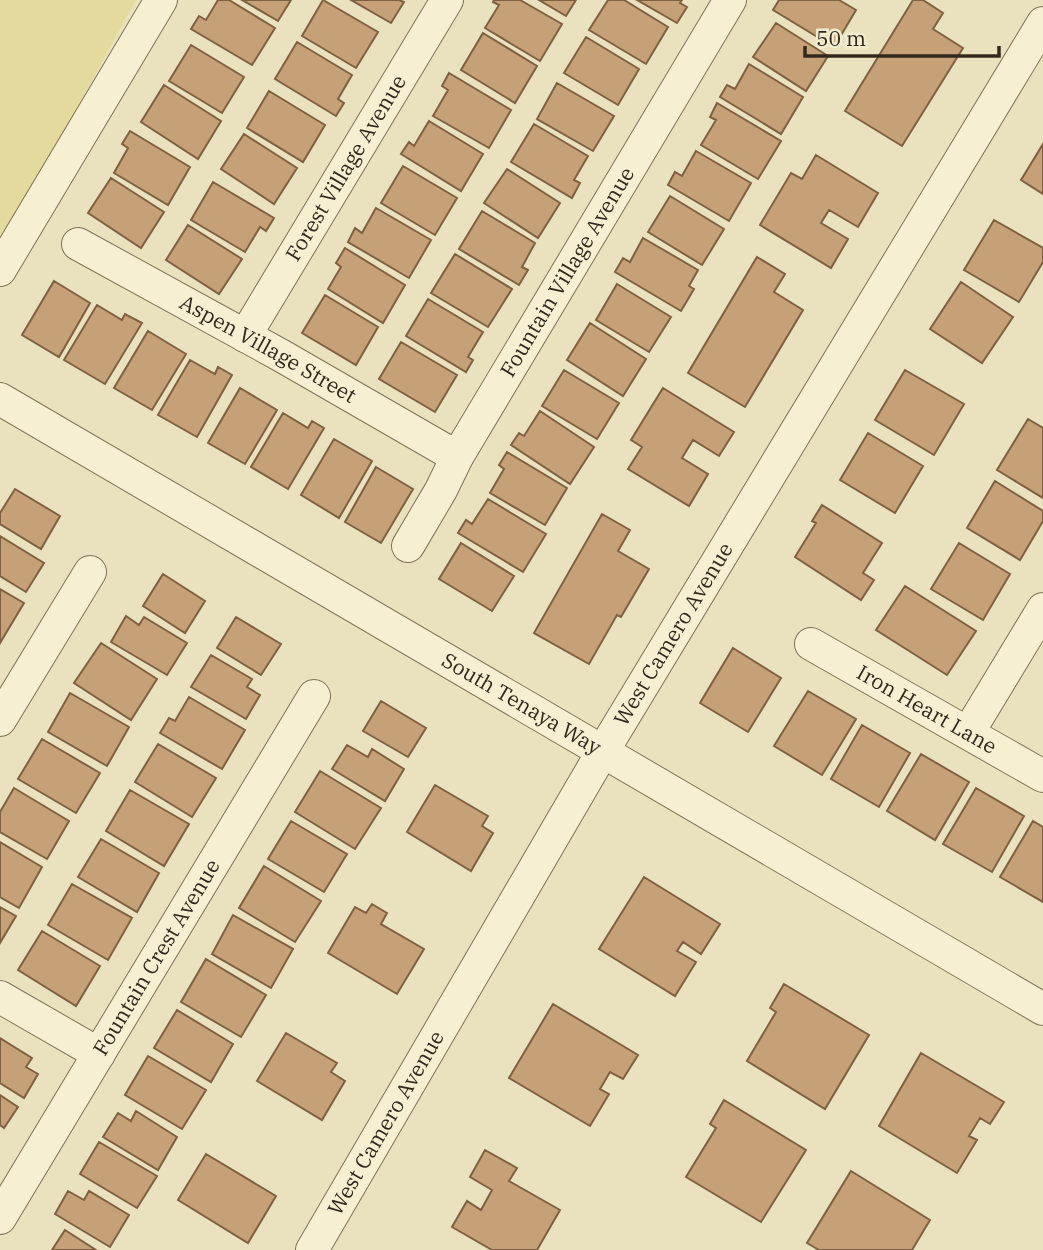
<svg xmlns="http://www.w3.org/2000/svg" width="1043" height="1250" font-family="'IBM Plex Serif',serif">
	<rect width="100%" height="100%" fill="#eae2bf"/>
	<path fill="#e5da9d" d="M0 0H136L25 203 0 235Z"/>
	<path fill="#c6a177" stroke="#7f6040" stroke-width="2" d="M218 0H229L275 28 252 65 191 29 199 16 206 20Z
		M242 0H291L278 21Z
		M323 0 378 32 356 68 302 36Z
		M351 0H399L404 2 391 23Z
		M494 0H520L562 24 540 61 485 28 499 5 493 2Z
		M539 0H576L566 16Z
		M608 0H624L668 27 646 64 589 30Z
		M637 0H682L680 3 687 7 677 23Z
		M779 0H839L856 10 834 47 773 10Z
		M913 0H923L943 13 933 29 963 48 902 146 845 111Z
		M776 23 828 56 806 91 753 57Z
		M483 33 537 66 515 103 461 70Z
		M586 37 639 69 618 105 564 73Z
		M297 42 352 75 338 99 344 103 336 116 275 79Z
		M191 45 244 77 222 113 169 81Z
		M749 64 803 97 781 134 720 97 727 85 735 89Z
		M449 73 511 110 489 148 433 116 448 90 442 86Z
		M557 83 614 116 593 151 537 119Z
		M164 85 221 121 198 159 141 122Z
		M269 91 325 125 303 162 247 128Z
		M717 103 781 141 758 179 701 145 716 120 710 117Z
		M429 121 483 154 461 191 401 154 409 142 414 146Z
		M534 124 588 156 574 180 580 183 572 198 511 162Z
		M130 131 190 167 168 205 114 173 128 148 122 144Z
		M244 134 297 168 274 204 221 169Z
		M1043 144V194L1021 180Z
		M696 151 751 183 729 221 668 185 675 172 682 176Z
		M816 155 878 193 858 227 829 210 821 223 848 239 831 268 760 225 791 173 802 179Z
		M403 166 457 198 435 235 381 203Z
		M507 169 560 203 538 238 484 203Z
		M111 178 164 212 141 248 88 213Z
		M213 182 274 218 266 231 260 227 245 252 191 220Z
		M670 196 724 229 702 265 648 232Z
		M376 208 431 240 409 278 348 242 355 228 362 233Z
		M482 211 535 243 522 267 528 270 519 285 459 249Z
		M994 220 1043 248V262L1019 302 964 270Z
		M188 225 242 259 219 294 166 260Z
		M643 238 698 270 689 286 694 289 681 311 615 272 623 258 630 262Z
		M345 248 405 285 383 323 328 289 341 267 336 263Z
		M455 254 512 289 488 327 431 293Z
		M757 257 785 274 774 292 803 310 745 407 688 373Z
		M54 281 90 303 59 357 22 335Z
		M961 282 1013 317 982 363 930 329Z
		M617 284 671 317 649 352 596 320Z
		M325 295 378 327 356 365 302 333Z
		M428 299 483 332 468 357 473 360 466 372 406 336Z
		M97 305 122 320 125 314 142 323 105 384 64 360Z
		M590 323 646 359 623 396 567 360Z
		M148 331 186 354 152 410 114 388Z
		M401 342 457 375 435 412 379 379Z
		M190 360 215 374 218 367 232 375 197 437 158 415Z
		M564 370 619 403 597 439 542 406Z
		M905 370 964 404 934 455 875 420Z
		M240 388 277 410 245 464 208 443Z
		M663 388 734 432 719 456 693 440 682 458 708 474 689 506 628 469 642 447 631 440Z
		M540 411 594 447 570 484 511 445 519 433 524 436Z
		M283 413 308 428 312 421 324 428 288 489 251 467Z
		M1028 419 1043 428V498L997 470Z
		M868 433 923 466 895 513 840 480Z
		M334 439 372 461 339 518 301 495Z
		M507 452 567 488 545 525 490 493 504 469 499 465Z
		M376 467 413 489 381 543 345 522Z
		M995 481 1043 511V521L1020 560 967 528Z
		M15 489 60 516 41 549 0 524V513Z
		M488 499 546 534 523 572 458 533 466 520 472 524Z
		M822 505 882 543 863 573 874 580 861 600 795 557 816 523 812 521Z
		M602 514 630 530 618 551 649 569 621 617 617 615 589 664 534 633Z
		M0 536 44 563 26 592 0 576Z
		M461 543 514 576 492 611 439 579Z
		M959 543 1010 574 983 620 931 589Z
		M163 574 205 601 185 633 143 606Z
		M905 586 976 631 947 675 876 630Z
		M0 589 24 603 0 643Z
		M126 616 139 625 144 617 187 643 167 675 111 642Z
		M236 617 281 644 261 675 217 648Z
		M101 643 157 679 131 720 74 683Z
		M733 648 781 678 748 732 700 703Z
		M211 655 252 679 247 687 260 695 246 719 191 687Z
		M808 691 856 719 822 775 774 746Z
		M70 693 129 727 107 766 48 732Z
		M189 697 245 730 222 769 160 733 169 718 175 721Z
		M381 701 426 728 408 757 363 731Z
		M862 725 910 753 879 807 831 779Z
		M42 739 100 773 76 813 18 779Z
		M158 744 216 778 192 817 135 782Z
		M347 745 368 757 372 749 404 769 385 801 332 769Z
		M921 754 969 782 935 840 887 811Z
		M320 771 381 808 355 849 295 812Z
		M435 785 488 816 482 826 493 833 471 871 407 832Z
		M14 788 69 821 47 859 0 832V812Z
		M976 788 1024 816 992 872 943 844Z
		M130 790 189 824 164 866 106 831Z
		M291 821 347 854 324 892 268 859Z
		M1033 821 1043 827V902L1000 877Z
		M101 839 159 873 137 912 78 877Z
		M0 842 42 867 19 908 0 897Z
		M264 866 321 901 295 942 239 908Z
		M644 877 720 924 701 954 683 942 677 951 696 962 675 996 599 949Z
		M72 884 132 918 108 960 48 925Z
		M372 904 387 913 381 924 424 949 397 994 328 953 355 907 366 913Z
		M0 907 16 916 0 943Z
		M233 915 293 949 271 988 212 954Z
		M42 931 100 966 76 1006 18 970Z
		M206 959 266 995 241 1037 181 1002Z
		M784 984 869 1035 825 1109 747 1061 776 1012 770 1008Z
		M553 1004 638 1055 623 1079 610 1072 600 1089 609 1094 590 1126 509 1078Z
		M177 1010 233 1044 211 1082 154 1048Z
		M286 1033 337 1063 331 1072 345 1081 322 1120 257 1081Z
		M0 1038 32 1058 26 1067 38 1074 24 1098 0 1083Z
		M921 1053 1004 1102 990 1124 980 1118 969 1136 977 1140 957 1173 879 1126Z
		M148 1056 206 1090 182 1129 125 1095Z
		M0 1095 18 1107 4 1128 0 1125Z
		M724 1100 806 1150 761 1222 686 1177 716 1128 710 1124Z
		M136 1111 177 1137 158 1170 103 1137 118 1113 131 1121Z
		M99 1142 157 1176 137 1208 80 1174Z
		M485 1150 517 1168 509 1181 560 1210 537 1250H492L452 1227 467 1201 481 1210 492 1190 470 1177Z
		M206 1154 276 1196 248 1243 178 1200Z
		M851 1171 930 1220 912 1250H819L807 1243Z
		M68 1191 84 1200 89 1191 129 1215 110 1247 55 1214Z
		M65 1230 96 1250H52Z"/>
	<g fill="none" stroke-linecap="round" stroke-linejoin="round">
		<defs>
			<g id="minor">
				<path id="s1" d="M78 244 282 356 457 457"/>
				<path d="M0 270 161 0"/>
				<path id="s2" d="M245 336 447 0"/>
				<path id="s3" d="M0 399 1043 1009"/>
				<path id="s4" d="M408 546 441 490 457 457 730 0"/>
				<path id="s5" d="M811 644 1043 776"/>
				<path d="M0 720 90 572"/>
				<path d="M968 733 1043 609"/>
				<path d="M0 997 99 1054"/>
				<path id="s6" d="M0 1218 314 696"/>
				<path id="s7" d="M312 1250 603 751 1043 23"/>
			</g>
		</defs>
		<use href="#minor" stroke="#817359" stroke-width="34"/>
		<use href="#minor" stroke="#f6efd1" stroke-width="32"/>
	</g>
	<g text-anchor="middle" stroke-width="6" stroke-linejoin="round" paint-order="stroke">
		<g font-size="21" fill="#32291c" stroke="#f2ecce">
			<text dy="7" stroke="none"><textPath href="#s2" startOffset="196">Forest Village Avenue</textPath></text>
			<text dy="7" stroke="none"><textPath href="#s4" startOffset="317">Fountain Village Avenue</textPath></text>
			<text dy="7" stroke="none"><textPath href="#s1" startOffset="217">Aspen Village Street</textPath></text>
			<text dy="7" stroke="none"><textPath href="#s7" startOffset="714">West Camero Avenue</textPath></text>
			<text dy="7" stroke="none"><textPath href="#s3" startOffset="604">South Tenaya Way</textPath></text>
			<text dy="7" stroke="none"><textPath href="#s5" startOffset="133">Iron Heart Lane</textPath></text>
			<text dy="7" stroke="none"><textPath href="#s6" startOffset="304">Fountain Crest Avenue</textPath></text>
			<text dy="7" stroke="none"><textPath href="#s7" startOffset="147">West Camero Avenue</textPath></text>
		</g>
	</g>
	<path d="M805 46v10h194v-10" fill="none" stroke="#32291c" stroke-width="3.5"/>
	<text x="816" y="46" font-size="21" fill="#32291c" stroke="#f2ecce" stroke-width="5" paint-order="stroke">50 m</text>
</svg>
